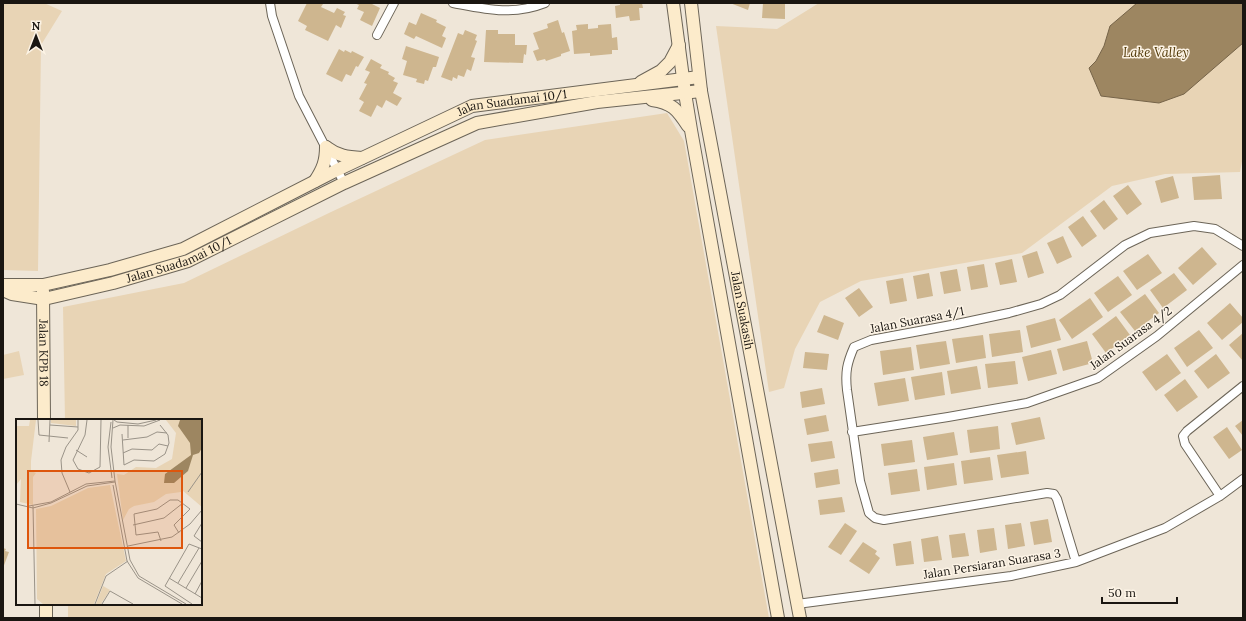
<svg xmlns="http://www.w3.org/2000/svg" width="1246" height="621" font-family="Lora,serif">
	<rect width="100%" height="100%" fill="#efe6d8"/>
	<path fill="#e8d4b5" d="M3 3H44L62 11 41 45 38 271 3 270Z
		M819 3H1243V156L1240 172 1165 174 1112 186 1022 253 861 281 820 302 795 349 784 388 769 392 716 26 777 29Z
		M667 113 684 141 769 618H68V604H201V420H65L63 307 184 283 331 212 485 140Z
		M19 351 24 375 3 379V355Z"/>
	<path fill="#9d8661" stroke="#766449" d="M1137 3H1243V43L1184 94 1159 103 1101 96 1089 68 1096 61 1104 46 1110 26Z"/>
	<path fill="#ceb68f" d="M307 3H322L323 4 321 7 334 13 337 8 345 12 343 15 346 16 341 28 336 25 328 41 305 30 307 26 298 21Z
		M354 3H370L380 8 372 26 360 20 364 12 357 9 359 5Z
		M620 3H642L643 8H639L640 20 630 21 629 16 616 18 615 6 620 5Z
		M730 3H750L748 10Z
		M763 3H785V19L762 18Z
		M421 13 437 20 436 22 446 27 442 36 446 38 442 48 416 36 414 39 404 34 409 22 416 25Z
		M558 20 562 33 564 32 570 51 561 54V56L546 61 545 59 537 61 533 51 539 49 533 33 548 28 547 24Z
		M588 24V29L598 28V25L611 24 612 38 617 37 618 50H612V54L590 56V53L574 54 572 31 577 30 576 25Z
		M465 30 477 35 475 40 477 41 471 57 475 58 471 71 467 69 464 77 458 75 457 79 453 77 452 81 441 77 458 33 463 35Z
		M486 30H498V34H515V45H527L526 55 524 54 523 63 484 62Z
		M406 46 439 57 436 67H433L428 81 425 80 424 84 416 82 417 79 403 75 407 61 402 59Z
		M339 49 344 52 345 50 351 53 352 51 364 57 358 67 356 66 351 76 346 74 342 82 326 74Z
		M371 59 382 65 380 68 389 72 388 74 395 78 393 81 398 83 393 93 402 98 397 106 386 100 382 108 377 105 371 117 359 111 364 102 359 99 367 84 364 83 370 72 365 70Z
		M1220 175 1222 199 1194 200 1192 177Z
		M1173 176 1179 198 1161 203 1155 181Z
		M1128 185 1142 204 1127 215 1113 196Z
		M1104 200 1118 219 1104 230 1090 211Z
		M1083 216 1097 236 1082 247 1068 227Z
		M1063 236 1072 257 1057 264 1047 243Z
		M1202 247 1217 264 1193 285 1178 268Z
		M1037 251 1044 273 1028 278 1022 256Z
		M1148 254 1162 273 1137 290 1123 271Z
		M1012 259 1017 282 1000 285 995 263Z
		M984 264 988 287 971 290 967 267Z
		M957 269 961 291 944 294 940 272Z
		M929 273 933 296 917 299 913 276Z
		M1174 273 1187 290 1163 308 1150 290Z
		M1118 276 1132 295 1108 312 1094 293Z
		M903 278 907 301 890 304 886 281Z
		M859 288 873 307 859 317 845 298Z
		M1145 294 1159 313 1135 331 1120 312Z
		M1090 298 1103 317 1072 339 1059 320Z
		M1230 303 1243 318V322L1222 340 1207 323Z
		M824 315 844 323 838 340 817 332Z
		M1116 316 1130 335 1106 353 1092 334Z
		M1055 318 1061 340 1031 348 1026 326Z
		M1020 330 1023 352 992 357 989 334Z
		M1199 330 1213 348 1187 367 1174 348Z
		M1243 333V361L1229 345Z
		M983 335 986 358 956 363 952 339Z
		M946 341 950 364 920 369 916 345Z
		M1087 341 1093 363 1063 371 1057 349Z
		M911 347 914 370 883 375 880 351Z
		M1051 350 1057 374 1028 381 1022 357Z
		M805 352 829 354 827 370 803 368Z
		M1167 354 1181 373 1156 391 1142 372Z
		M1216 354 1230 373 1208 389 1194 371Z
		M1015 361 1018 384 988 388 985 364Z
		M977 366 981 389 951 394 947 371Z
		M942 372 945 395 915 400 911 377Z
		M905 378 909 401 878 406 874 383Z
		M1185 379 1198 397 1177 412 1164 395Z
		M822 388 825 404 802 408 800 392Z
		M826 415 829 431 807 435 804 419Z
		M1040 417 1045 439 1016 445 1011 423Z
		M1243 420V436L1235 426Z
		M998 426 1000 449 970 453 967 430Z
		M1227 427 1242 450 1229 459 1213 437Z
		M954 432 958 455 927 460 923 437Z
		M912 440 915 462 884 466 881 444Z
		M832 441 835 458 811 462 808 444Z
		M1026 451 1029 474 1001 478 997 455Z
		M990 457 993 480 964 484 961 461Z
		M954 463 957 485 927 490 924 467Z
		M838 469 840 484 816 488 814 473Z
		M917 469 920 491 891 495 888 473Z
		M842 497 845 512 820 515 818 500Z
		M1048 519 1052 542 1034 545 1030 522Z
		M845 523 857 531 841 555 828 547Z
		M1021 523 1025 546 1008 549 1005 525Z
		M994 528 997 550 980 553 977 530Z
		M965 533 969 556 952 558 949 535Z
		M938 536 942 560 924 562 921 539Z
		M911 541 914 564 896 566 893 544Z
		M863 542 877 551 875 554 880 558 869 574 849 561Z
		M3 548 6 549 5 551 9 552 3 568Z"/>
	<g fill="none" stroke-linecap="round" stroke-linejoin="round">
		<defs>
			<path id="street" d="M270 3 272 16 299 96 344 183
				M453 3C485 9 512 16 545 3
				M377 35 394 3
				M852 432 948 417 1027 403 1098 378 1157 336 1243 265
				M1220 496 1185 444 1183 436 1187 431 1243 386
				M1076 562 1057 499 1054 494 1047 493 884 520 875 518 869 513 860 481 847 390C845 372 847 363 854 347L871 340 957 324 1009 313 1041 304 1060 295 1125 245 1150 233 1194 226 1215 229 1243 246
				M797 604 1011 576 1076 562 1165 528 1220 496 1243 479"/>
			<g id="secondary">
				<path d="M673 3 685 93 691 130 778 618"/>
				<path id="s1" d="M691 3 701 91 800 618"/>
				<path d="M641 82 661 71 670 62 679 45"/>
				<path d="M652 100C672 103 677 109 688 126"/>
				<path d="M326 147C338 156 347 157 362 158"/>
				<path d="M315 181C323 169 326 161 326 147"/>
				<path id="s2" d="M3 285H43L110 270 183 249 337 170 472 106 699 77"/>
				<path id="s3" d="M3 290 12 294 44 299 113 283 188 261 344 183 477 123 597 102 701 91"/>
				<path id="s4" d="M43 291 44 420"/>
				<path d="M46 604V618"/>
			</g>
		</defs>
		<use href="#street" stroke="#6c6558" stroke-width="10"/>
		<use href="#secondary" stroke="#6c6558" stroke-width="14"/>
		<use href="#street" stroke="#fff" stroke-width="8"/>
		<use href="#secondary" stroke="#fcebcb" stroke-width="12"/>
	</g>
	<g text-anchor="middle" stroke-width="3" stroke-linejoin="round" paint-order="stroke">
		<g font-size="12" fill="#1a1611" stroke="#fcf3e5">
			<text dy="4" stroke="none"><textPath href="#s2" startOffset="547">Jalan Suadamai 10/1</textPath></text>
			<text dy="4" stroke="none"><textPath href="#s3" startOffset="183">Jalan Suadamai 10/1</textPath></text>
			<text dy="4" stroke="none"><textPath href="#s1" startOffset="312">Jalan Suakasih</textPath></text>
			<text transform="translate(917 320) rotate(-11)" y="4">Jalan Suarasa 4/1</text>
			<text transform="translate(1131 338) rotate(-36)" y="4">Jalan Suarasa 4/2</text>
			<text dy="4" stroke="none"><textPath href="#s4" startOffset="62">Jalan KPB 18</textPath></text>
			<text transform="translate(992 564) rotate(-9)" y="4">Jalan Persiaran Suarasa 3</text>
		</g>
		<g font-size="13" font-style="italic" fill="#533a08" stroke="#fcf3e5">
			<text x="1156" y="57">Lake Valley</text>
		</g>
	</g>
	<g transform="translate(16 419)">
		<rect width="186" height="186" fill="#efe6d8"/>
		<path d="M14 1H20L15 42V52L20 54 17 58V86L4 83 5 60 0 66V7H13ZM35 1H60V7L35 4ZM150 1H186V88L166 71 165 73 150 75 138 83 118 87 113 90 107 101 101 55 108 56 120 48 140 49 156 40 160 14ZM94 66 110 142 90 155 78 185H27L21 180 20 90 35 87 72 69ZM87 167 94 171 85 185H80Z" fill="#e8d4b5"/>
		<path d="M164 1H186V29L183 34 177 36 172 52 158 64H148L149 55 175 36 174 24 162 7Z" fill="#9d8661"/>
		<path fill="none" stroke="#9a9388" stroke-width="1" d="M22 1 23 16 52 19M71 1 69 16 57 41 62 50 73 54 84 48 85 1M97 1 95 28 99 62 114 141 123 157 170 185M98 1 101 3 122 5 140 1M95 3 92 28 96 59M34 6 62 8M112 6V19M97 9 104 6 128 7 144 1M106 15 108 46 118 41 138 42 149 35 153 24 152 16 144 6M107 21 131 18 141 13 151 14M33 23 34 1M60 31 71 38M107 34 116 30 136 31 143 25 152 27M97 66 111 142 122 159 166 185M54 73 46 54 45 41 50 28 62 11V1M172 73 186 53M0 85 17 89 35 84 71 67 99 63M13 87 35 83 70 65 99 62M17 87 19 185M186 104 178 117 186 123M117 106 148 99 167 84M145 122 142 113 120 116 118 95 141 90 154 81H162L174 90 158 106 163 114M112 127 156 118 174 105 186 91M153 159 186 179M162 164 183 129M170 169 186 142M179 175 186 162M79 185 90 157 112 142M86 185 94 172 117 185M176 185 149 167 173 125 186 130"/>
		<path fill="#de560c" fill-opacity="0.15" stroke="#de560c" stroke-width="2" d="M12 52H166V129H12Z"/>
		<rect width="186" height="186" fill="none" stroke="#1a1611" stroke-width="2"/>
	</g>
	<rect width="1246" height="621" fill="none" stroke="#1a1611" stroke-width="8"/>
	<g transform="translate(36 36)" stroke="#fcf3e5" stroke-width="3" paint-order="stroke">
	<path d="M0-3L7 15L0 10L-7 15Z" fill="#1a1611"/>
	<text y="-6" font-size="11" font-weight="bold" text-anchor="middle" fill="#1a1611">N</text>
	</g>
	<path d="M1102 597v6h75v-6" fill="none" stroke="#1a1611" stroke-width="2"/>
	<text x="1108" y="597" font-size="12" fill="#1a1611" stroke="#fcf3e5" stroke-width="3" paint-order="stroke">50 m</text>
</svg>
